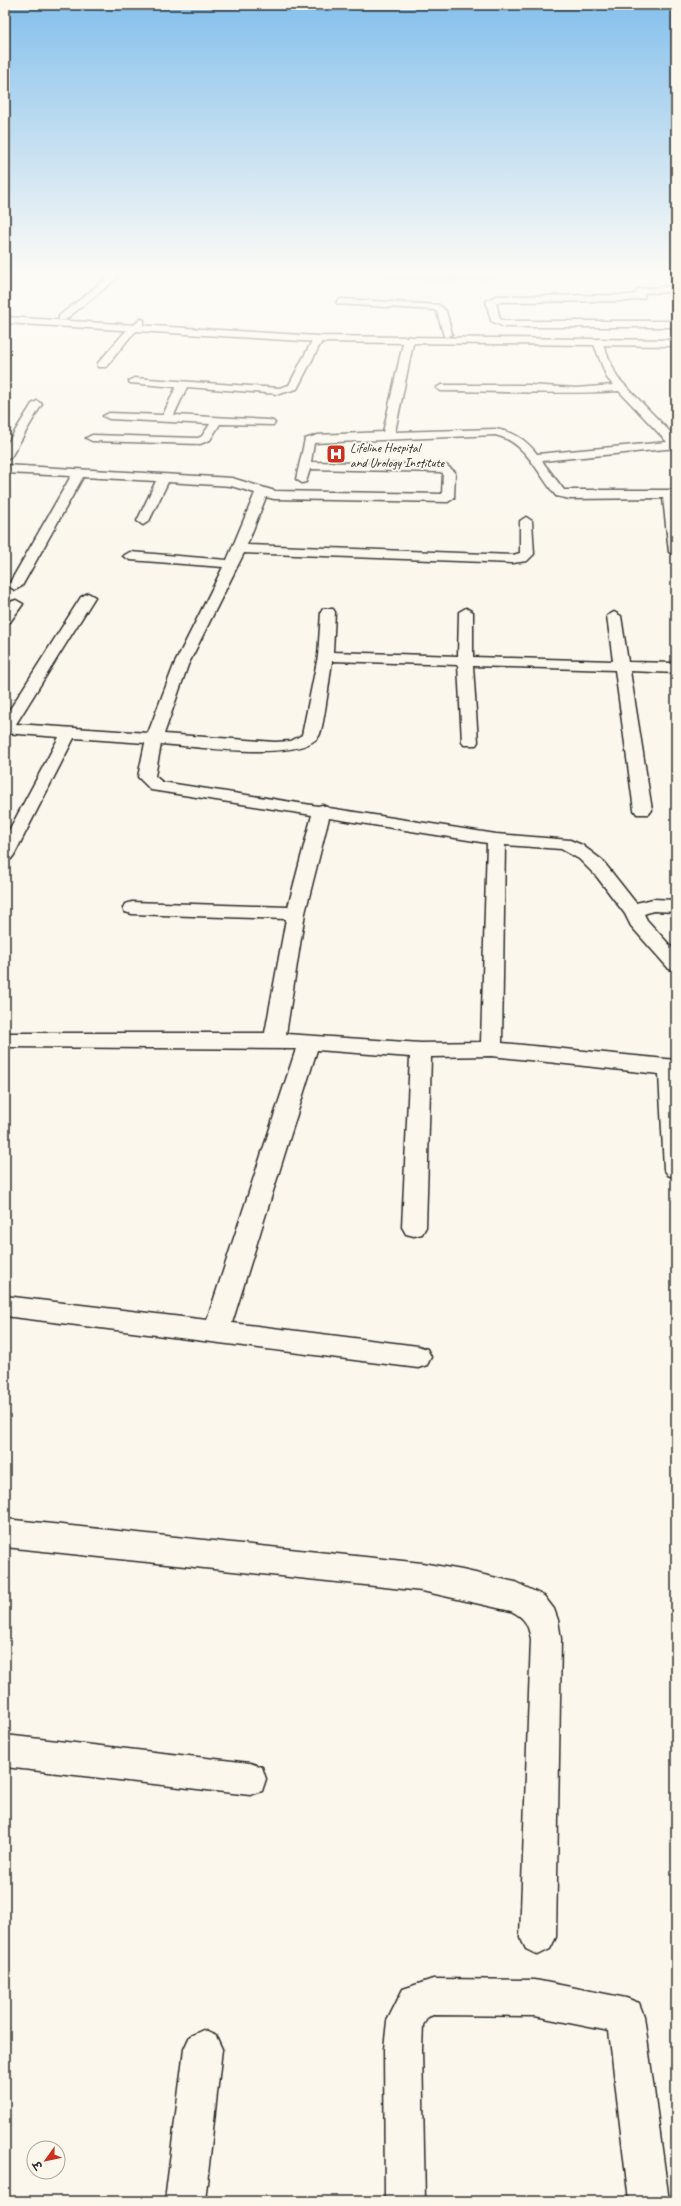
<svg xmlns="http://www.w3.org/2000/svg" width="681" height="2206" font-family="Caveat,'Playpen Sans Deva',sans-serif">
	<rect width="100%" height="100%" fill="#fbf7ec"/>
	<filter id="ink" filterUnits="userSpaceOnUse"><feTurbulence type="fractalNoise" baseFrequency=".025" numOctaves="2"/><feDisplacementMap in="SourceGraphic" scale="8" xChannelSelector="R" yChannelSelector="G"/><feConvolveMatrix kernelMatrix="1 2 1 2 8 2 1 2 1" color-interpolation-filters="sRGB"/></filter>
	<g filter="url(#ink)">
		<path fill="#91d3f3" stroke="#6890a3" d="M297 271H607L455 281 320 274Z"/>
		<g fill="none" stroke-linecap="round" stroke-linejoin="round">
			<path stroke="#546e7b" stroke-width="1" d="M339 271 455 277 541 271"/>
			<defs>
				<path id="minor" d="M116 271H126L65 320H59V316Z
					M676 286V292L645 293 644 298 628 301 496 302 500 319 505 321H676V327H504L491 321 486 301 496 296 628 295 636 294 637 289Z
					M341 299 439 305 446 311 452 334 447 337 444 336 437 312 434 310 338 304 336 302Z
					M141 319 144 320V324L130 337 106 367H98V363L124 333Z
					M318 336 323 339 297 389 279 394 187 387 174 415 269 420 273 421 275 423 273 425 220 424 210 440 200 444 92 441 86 438 92 435 198 438 202 436 210 424 109 419 103 416 109 413 163 415 176 387 130 383 129 381 134 378 279 388 289 385 313 339Z
					M409 336 414 339 395 432 495 429C514 432 525 439 537 454L667 442 619 391C560 395 500 391 441 391L436 388 441 385H529L576 388 613 385 607 378 593 342 598 339 601 340 617 377 676 438V448L542 461 564 490H676V556L669 552 663 498 570 499 556 496C538 474 525 441 495 435L314 443 311 462 446 465 455 472 454 498 448 502 274 499 266 497 247 545 513 555 520 553V521L526 517 532 521 534 554 527 561 513 563 244 553 188 665 164 734 275 742 291 741 302 735 318 656 321 612 323 609H333L335 612 333 652 458 656 459 612 466 608 473 612V657L613 661 607 616 614 612 621 616 628 662 676 663V673L630 671 652 810 649 814H637L634 810 615 670 473 666 478 742 476 745H464L462 742 458 665 332 661C330 674 324 728 319 736 300 763 193 746 161 744L155 776 162 782 318 806 322 805 329 808 496 834 570 840 582 845 602 860 636 903 653 899 676 900V912L653 911 644 914 647 920 676 952V970L669 969 631 926 625 914 597 877 579 859 561 849 505 845 502 1043 676 1060V1178L668 1175 664 1169 659 1074 491 1056 431 1057 426 1227 422 1234 414 1236 406 1234 402 1227 410 1057 317 1050 232 1323 418 1346 427 1349 431 1357 427 1365 418 1368 5 1316V1296L207 1320 296 1049 5 1047V1033H265L286 919 132 914 125 912 123 908 125 904 132 902 288 907 312 815 151 790 138 777 145 743 74 738 14 855 11 859 5 860V838L59 737 5 733V717L81 597 88 593 95 597 16 724 148 733 174 665 223 567 130 560 123 556 130 552 227 560 255 493 231 486 168 482 149 521 143 525 137 521 156 481 83 477 22 586 15 590 8 586 71 476 5 473V465L232 478 275 491 442 494 443 473 440 472 310 469 306 482 302 483 296 479 305 439 318 435 383 432 404 339ZM329 818 487 843 481 1042 421 1043 286 1034 305 913Z
					M37 401 42 404 11 457 5 461V447L32 404Z
					M16 600 23 604 10 622 5 623C5 613 4 603 16 600Z
					M5 1519 422 1563 462 1570 515 1582 544 1596 554 1609 558 1620 561 1639 556 1937 550 1949 538 1955 526 1949 520 1937 531 1639C528 1624 525 1618 511 1611L422 1591 5 1547Z
					M5 1735 250 1763 262 1767 266 1779 262 1791 250 1795 5 1767Z
					M433 1979 535 1980 626 1998 639 2003 644 2016 669 2201H629L609 2031 535 2016 433 2015 428 2017 423 2025 422 2049 425 2201H385L384 2049 387 2021 403 1989Z
					M203 2030 216 2036 222 2049 205 2201H165L184 2049 190 2036Z"/>
				<path id="highway" d="M16 271 5 279 6 271Z
					M5 317 318 336 676 340V346L318 342 5 323Z"/>
			</defs>
			<use href="#minor" stroke="#2b2b2b" stroke-width="3"/>
			<use href="#highway" stroke="#2b2b2b" stroke-width="3"/>
			<use href="#minor" fill="#fbf7ec" fill-rule="evenodd"/>
			<use href="#highway" fill="#fbf7ec" fill-rule="evenodd"/>
		</g>
	</g>
	<linearGradient id="sky" x2="0" y2="1"><stop stop-color="#85c0ec"/><stop offset="0.47" stop-color="#fdfbf6"/><stop offset="1" stop-color="#fdfbf6" stop-opacity="0"/></linearGradient>
	<rect width="681" height="580" fill="url(#sky)"/>
	<defs>
		<symbol id="hospital-square" viewBox="-11 -11 22 22"><rect x="-9" y="-9" width="18" height="18" rx="4" fill="#c8321e" stroke="#fbf7ec"/><path d="M-5-5h3v3.5h4V-5h3V5h-3V1.5h-4V5h-3Z" fill="#fff"/></symbol>
	</defs>
	<g fill-rule="evenodd">
		<use href="#hospital-square" x="325" y="443" width="22" height="22"/>
	</g>
	<g text-anchor="middle" stroke-width="4" stroke-linejoin="round" paint-order="stroke">
		<g font-size="13" fill="#2b2b2b" stroke="#fbf7ec" text-anchor="start">
			<text x="350" y="452">Lifeline Hospital<tspan x="350" dy="15">and Urology Institute</tspan></text>
		</g>
	</g>
	<rect width="681" height="2206" fill="none" stroke="#fbf7ec" stroke-width="20"/>
	<rect x="10" y="10" width="661" height="2186" fill="none" stroke="#2b2b2b" stroke-width="1.5" filter="url(#ink)"/>
	<g transform="translate(46 2160) rotate(237)"><circle r="19" fill="#fbf7ec" stroke="#a8a59f"/>
	<path d="M0-3L7 15L0 10L-7 15Z" fill="#c8321e"/>
	<text y="-6" font-size="11" font-weight="bold" text-anchor="middle" fill="#2b2b2b">उ</text>
	</g>
</svg>
